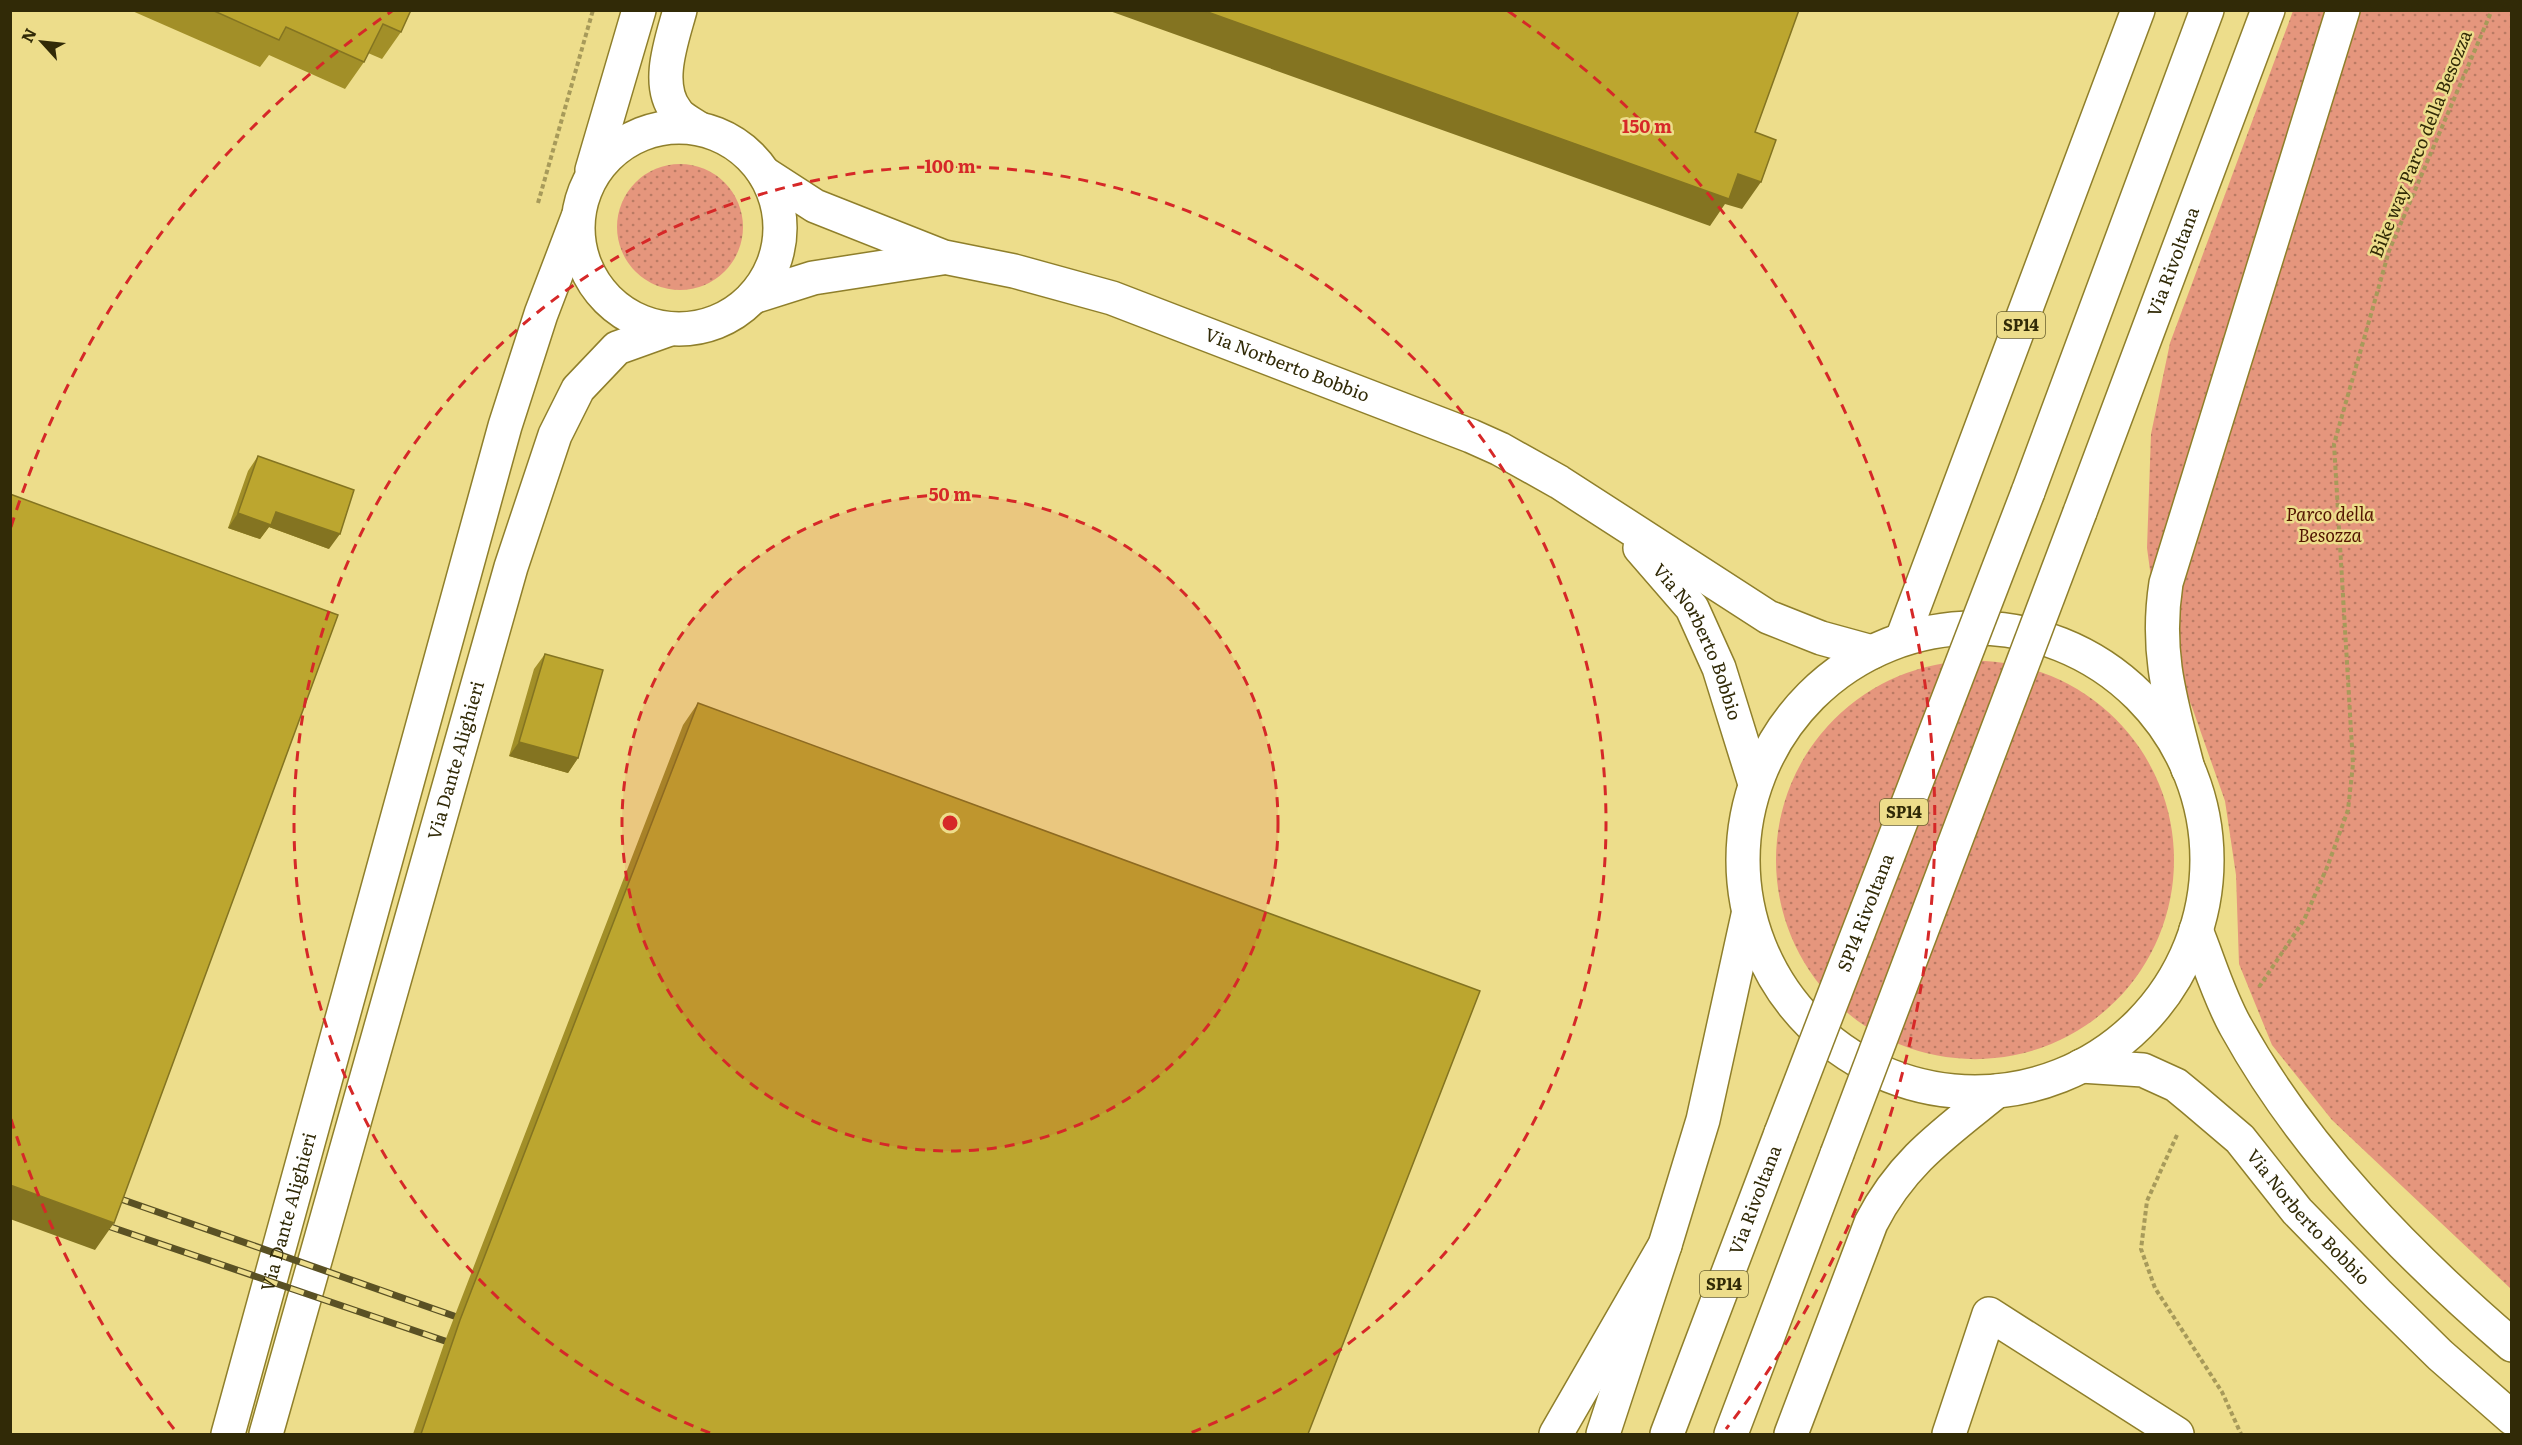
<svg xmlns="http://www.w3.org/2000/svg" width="2522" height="1445" font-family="Literata,serif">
	<defs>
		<pattern id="grass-dots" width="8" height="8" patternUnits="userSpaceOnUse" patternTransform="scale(1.5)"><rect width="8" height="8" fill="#e5967d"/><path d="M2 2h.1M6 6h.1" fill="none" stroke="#ba7b64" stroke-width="1.8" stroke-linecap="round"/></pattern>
	</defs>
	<rect width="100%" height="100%" fill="#eddd8b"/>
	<path fill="url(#grass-dots)" d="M2293 11H2511V1289L2332 1120 2272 1045 2239 964 2236 875 2225 801 2192 707 2157 622 2147 548 2151 434 2170 343Z
		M617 227a63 63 0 1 1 126 0a63 63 0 1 1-126 0Z
		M1776 860a199 199 0 1 1 398 0a199 199 0 1 1-398 0Z"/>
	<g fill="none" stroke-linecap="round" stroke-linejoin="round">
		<defs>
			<g id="minor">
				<path d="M680 10C672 40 655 84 676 111 680 118 691 123 698 128"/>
				<circle cx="679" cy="228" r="101"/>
				<path d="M592 170 639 10"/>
				<path id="s1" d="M764 173 815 206 944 257 1014 271 1112 298 1471 436 1500 449 1559 482 1768 617 1821 638 1872 652"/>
				<path d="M753 297 813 278 942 258"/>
				<path id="s2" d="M1640 548 1692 608 1719 668 1755 784"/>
				<circle cx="1975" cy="860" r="232"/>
				<path d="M2196 930C2209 962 2219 997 2236 1027 2304 1150 2405 1253 2512 1345"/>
				<path id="s3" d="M2081 1066 2143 1070 2176 1085 2193 1099 2240 1139 2297 1211 2378 1294 2440 1355 2512 1418"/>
				<path id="s4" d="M228 1434 505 426 541 314 578 217"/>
				<path id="s5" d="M266 1434 511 567 555 435 578 389 617 348 670 329"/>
				<path d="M1556 1434 1665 1245 1703 1120 1748 915"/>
				<path d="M1949 1434 1989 1314 2177 1434"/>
			</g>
			<g id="highway">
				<path d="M2028 492 2207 10"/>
				<path id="s6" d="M2080 512 2268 10"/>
				<path d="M1902 639 2138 10"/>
				<path d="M2188 769C2171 702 2155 654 2166 583L2343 10"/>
				<path d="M1603 1434 1665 1245"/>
				<path id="s7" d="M1667 1434 1781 1133"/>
				<path d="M1731 1434 1837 1154"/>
				<path d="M1791 1434 1871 1223C1902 1162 1945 1133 1997 1091"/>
			</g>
		</defs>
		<use href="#minor" stroke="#8f7f2b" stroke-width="36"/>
		<use href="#highway" stroke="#8f7f2b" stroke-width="36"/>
		<path stroke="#a79a5a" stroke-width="4" stroke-dasharray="4.5 3" stroke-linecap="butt" d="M538 203 593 10
			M2259 987 2304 920 2328 865 2348 810 2353 764 2334 444 2389 251 2492 10
			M2177 1135 2147 1201 2141 1249 2155 1288 2222 1392 2241 1434"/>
		<use href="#minor" stroke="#fff" stroke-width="33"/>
		<use href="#highway" stroke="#fff" stroke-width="33"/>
		<defs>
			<path id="rail" d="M115 1197 454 1316
				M105 1225 445 1341"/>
		</defs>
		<use href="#rail" stroke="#5a5124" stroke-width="7"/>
		<use href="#rail" stroke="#eddd8b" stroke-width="4.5" stroke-dasharray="14" stroke-linecap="butt"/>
		<defs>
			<g id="highway-bridge">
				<path id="s8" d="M1781 1133 2028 492"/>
				<path d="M1837 1154 2080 512"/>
			</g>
		</defs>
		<use href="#highway-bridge" stroke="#8f7f2b" stroke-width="36" stroke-linecap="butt"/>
		<use href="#highway-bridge" stroke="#fff" stroke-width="33"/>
	</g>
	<path fill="#a28f28" d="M130 10H411L401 32 382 59 368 53 364 62 345 89 269 55 260 67Z
		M258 456 329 549 269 527 260 539 228 528 248 471Z
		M545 654 578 758 568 773 509 756 534 669Z
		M698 703 1308 1434H413L445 1341 683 725Z"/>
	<path fill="#847421" d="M1107 10H1202L1738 174 1761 182 1742 209 1725 204 1710 226Z
		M276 512 340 534 329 549 269 527 260 539 228 528 238 513Z
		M519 742 578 758 568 773 509 756Z
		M10 1185 114 1223 95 1250 10 1219Z"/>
	<path fill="#bca62f" stroke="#847421" stroke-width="1.5" d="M212 10H411L401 32 383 24 364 62 286 27 279 40Z
		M1202 10H1799L1755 132 1776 140 1761 182 1738 174 1729 199Z
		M258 456 354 490 340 534 276 512 271 525 238 513Z
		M10 494 338 615 114 1223 10 1185Z
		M545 654 603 670 578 758 519 742Z
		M698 703 1480 991 1308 1434H421L460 1320Z"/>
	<circle cx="950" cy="823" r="328" fill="#d62828" fill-opacity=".12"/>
	<g fill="none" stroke="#d62828" stroke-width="3" stroke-dasharray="10 8">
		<circle cx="950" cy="823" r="328"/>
		<path d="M710 1433A656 656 0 1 1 1190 1433"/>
		<path d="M174 1429A985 985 0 0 1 11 1119M11 527A985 985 0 0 1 392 11M1508 11A985 985 0 0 1 1726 1429"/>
	</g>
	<g text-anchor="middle" stroke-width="5" stroke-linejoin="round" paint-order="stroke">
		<g fill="#eddd8b" stroke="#69602f" stroke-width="1.5">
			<rect x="1997" y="312" width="48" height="26" rx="4.5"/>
			<rect x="1880" y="799" width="48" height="26" rx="4.5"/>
			<rect x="1700" y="1271" width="48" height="26" rx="4.5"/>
		</g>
		<g font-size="16" font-weight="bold" fill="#312a07">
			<text x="2021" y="331">SP14</text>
			<text x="1904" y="818">SP14</text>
			<text x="1724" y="1290">SP14</text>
		</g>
		<g font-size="18" fill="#312a07" stroke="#eddd8b">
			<text transform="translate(2421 144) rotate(-68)" y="6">Bike way Parco della Besozza</text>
			<text dy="6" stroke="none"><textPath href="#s6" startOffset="267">Via Rivoltana</textPath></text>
			<text dy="6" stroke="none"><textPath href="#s1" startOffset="560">Via Norberto Bobbio</textPath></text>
			<text dy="6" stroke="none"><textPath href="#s2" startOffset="112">Via Norberto Bobbio</textPath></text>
			<text dy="6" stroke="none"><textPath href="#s5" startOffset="700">Via Dante Alighieri</textPath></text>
			<text dy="6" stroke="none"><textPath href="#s8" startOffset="236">SP14 Rivoltana</textPath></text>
			<text dy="6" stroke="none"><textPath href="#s7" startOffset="250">Via Rivoltana</textPath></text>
			<text dy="6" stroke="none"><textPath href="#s4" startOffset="230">Via Dante Alighieri</textPath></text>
			<text dy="6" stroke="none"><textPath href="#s3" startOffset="286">Via Norberto Bobbio</textPath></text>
		</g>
		<g font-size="18" font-style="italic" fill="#521300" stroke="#eddd8b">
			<text x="2330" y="521">Parco della<tspan x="2330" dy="21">Besozza</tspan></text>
		</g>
	</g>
	<circle cx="950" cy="823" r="9" fill="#d62828" stroke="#eddd8b" stroke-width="3"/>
	<g font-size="18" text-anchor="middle" font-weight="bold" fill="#d62828" stroke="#eddd8b" stroke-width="5" stroke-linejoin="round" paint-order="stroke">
		<text x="1647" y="133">150 m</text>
		<text x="950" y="173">100 m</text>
		<text x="950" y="501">50 m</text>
	</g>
	<rect width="2522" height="1445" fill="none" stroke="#312a07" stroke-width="24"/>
	<g transform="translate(42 42) rotate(297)" stroke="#eddd8b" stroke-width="4.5" paint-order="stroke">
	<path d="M0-4.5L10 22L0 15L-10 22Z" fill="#312a07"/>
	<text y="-9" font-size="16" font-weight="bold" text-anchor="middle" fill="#312a07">N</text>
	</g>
</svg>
